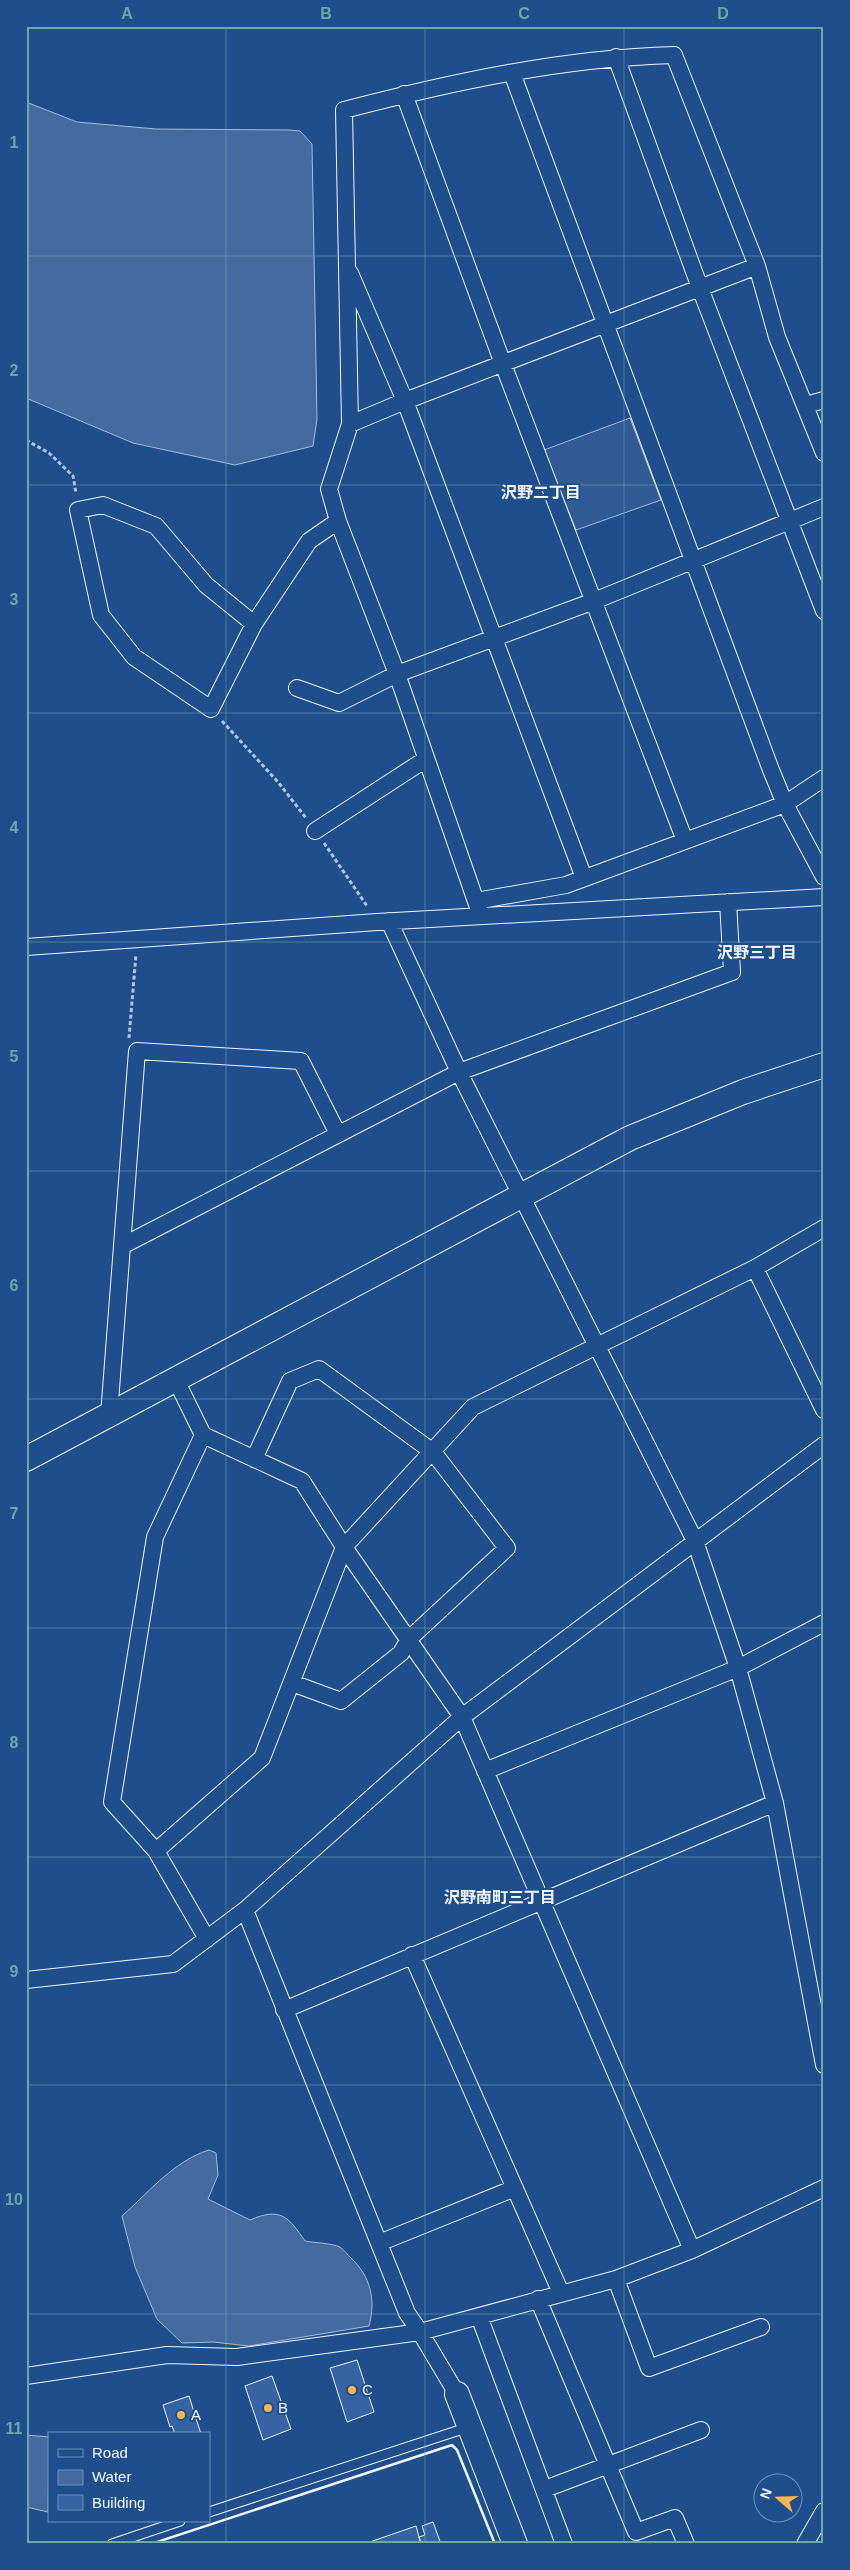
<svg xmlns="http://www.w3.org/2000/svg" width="850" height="2570" font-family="Arial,'Noto Sans JP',sans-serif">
	<rect width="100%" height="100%" fill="#1f4e8c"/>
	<path fill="#305b95" stroke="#a8bbd7" d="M630 418 661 500 576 530 544 450Z"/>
	<path fill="#446ba0" stroke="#a8bbd7" d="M26 102 77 122 156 129 289 130 300 131 312 144 317 419 313 446 235 465 133 443 26 398Z
		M209 2150 216 2153 218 2175 208 2199 250 2220C280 2207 288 2216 305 2241 315 2243 331 2243 340 2247 344 2250 348 2255 351 2258 371 2277 376 2300 369 2326L249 2346 213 2342 182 2343 157 2319 135 2267 122 2216C149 2192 174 2161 209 2150Z
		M26 2435 49 2437 48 2512 26 2507Z"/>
	<path fill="#3563a3" stroke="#f2f6ff" d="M357 2360 374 2412 347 2422 330 2368Z
		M272 2376 291 2429 263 2440 245 2386Z
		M189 2396 201 2434H175L172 2426 170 2427 163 2405Z
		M433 2522 441 2544H421L419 2537 425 2535 422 2526Z
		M416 2526 421 2544H364Z"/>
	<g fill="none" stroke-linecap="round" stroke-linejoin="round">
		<defs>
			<path id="lane" d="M209 2512 469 2427
				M112 2544 180 2521"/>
			<path id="street" d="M616 57 700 288 824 611
				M512 73 771 770 785 804 824 877
				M404 94 503 364 685 841
				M350 273 405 401 584 878
				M806 405 824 400
				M350 424 344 110C452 82 563 58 674 55L757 266 777 337 824 453
				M254 624 206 585 156 526 103 505 78 510 101 615 134 657 211 709 254 624 309 541 338 521
				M297 688 339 703 397 674 594 601 824 507
				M315 831 426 759
				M476 901 566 885 785 804 824 778
				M481 916 397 674 338 521 329 489 350 424 405 401 757 266
				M389 921 459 1072 695 1541 738 1668 775 1803 824 2065
				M26 947 377 922 824 897
				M122 1246 459 1072 732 972 728 902
				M755 1268 824 1410
				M109 1415 137 1051 301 1061 338 1134
				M203 1435 155 1537 112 1802 156 1851 207 1939
				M254 1459 290 1381 319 1369 433 1452 507 1548 409 1639 401 1653 341 1701 292 1683
				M485 1771 738 1668 824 1623
				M156 1851 262 1758 344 1547 302 1481 203 1435 176 1380
				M245 1910 407 2313 420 2332 457 2394
				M412 1955 561 2293
				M26 1980 173 1964 245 1910 462 1717 824 1445
				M284 2010 775 1803
				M379 2243 515 2188
				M692 2250 462 1717 344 1547 473 1407 755 1268 824 1228
				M616 2279 649 2368 761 2327
				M538 2299 636 2532 675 2518 686 2544
				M479 2316 564 2544
				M26 2376 167 2355 237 2357 420 2332 616 2279 692 2250 824 2188
				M545 2489 701 2430
				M805 2544 824 2511"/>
			<path id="secondary" d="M26 1459 630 1138 743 1092 824 1065
				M457 2394 515 2544"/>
		</defs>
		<use href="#lane" stroke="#f2f6ff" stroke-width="11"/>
		<use href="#street" stroke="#f2f6ff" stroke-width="18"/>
		<use href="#secondary" stroke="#f2f6ff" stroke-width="26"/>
		<path stroke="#b3c4dc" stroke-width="3" stroke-dasharray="4 2.5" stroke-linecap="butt" d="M26 440 49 453 73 476 76 493
			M222 721 278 782 306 818
			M324 843 367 906
			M129 1038 136 954"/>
		<use href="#lane" stroke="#1f4e8c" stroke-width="9"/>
		<use href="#street" stroke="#1f4e8c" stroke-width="16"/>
		<use href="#secondary" stroke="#1f4e8c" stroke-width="24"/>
		<path stroke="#f2f6ff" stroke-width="2.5" d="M151 2544 452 2445 457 2450 495 2544"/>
	</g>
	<path fill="none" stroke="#6aa9a8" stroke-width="1" stroke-opacity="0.55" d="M226 26V2544M425 26V2544M624 26V2544M26 256H824M26 485H824M26 713H824M26 942H824M26 1171H824M26 1399H824M26 1628H824M26 1857H824M26 2085H824M26 2314H824"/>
	<g fill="#ffb74d" stroke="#1f4e8c" stroke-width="2">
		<circle cx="352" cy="2390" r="5"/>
		<circle cx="268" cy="2408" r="5"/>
		<circle cx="181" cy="2415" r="5"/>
	</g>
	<g text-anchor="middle" stroke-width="4" stroke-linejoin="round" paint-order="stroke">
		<g font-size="15" fill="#f2f6ff" stroke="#1f4e8c" text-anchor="start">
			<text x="362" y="2395">C</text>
			<text x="278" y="2413">B</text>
			<text x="191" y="2420">A</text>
		</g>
		<g font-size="16" font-weight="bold" fill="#f2f6ff" stroke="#1f4e8c">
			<text x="541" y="498">沢野二丁目</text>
			<text x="757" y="958">沢野三丁目</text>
			<text x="500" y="1903">沢野南町三丁目</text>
		</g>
	</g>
	<rect width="850" height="2570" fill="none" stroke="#1f4e8c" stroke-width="55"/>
	<rect x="48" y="2432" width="162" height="90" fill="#1f4e8c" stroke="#7391ba"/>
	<rect x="58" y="2449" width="25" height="8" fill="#1f4e8c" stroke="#7391ba"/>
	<text x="92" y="2458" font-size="15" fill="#f2f6ff">Road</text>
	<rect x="58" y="2470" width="25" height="15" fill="#446ba0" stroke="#7391ba"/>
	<text x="92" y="2482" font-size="15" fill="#f2f6ff">Water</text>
	<rect x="58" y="2495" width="25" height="15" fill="#3563a3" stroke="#7391ba"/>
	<text x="92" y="2508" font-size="15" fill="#f2f6ff">Building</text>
	<g transform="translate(778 2498) rotate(290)"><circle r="24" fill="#1f4e8c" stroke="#7391ba"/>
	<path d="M0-4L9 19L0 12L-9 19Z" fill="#ffb74d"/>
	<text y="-8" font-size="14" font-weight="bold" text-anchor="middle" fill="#f2f6ff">N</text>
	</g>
	<rect x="28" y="28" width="794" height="2514" fill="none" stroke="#6aa9a8" stroke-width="2"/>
	<g font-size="16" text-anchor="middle" font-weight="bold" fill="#6aa9a8">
		<text x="127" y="19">A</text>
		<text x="326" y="19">B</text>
		<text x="524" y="19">C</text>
		<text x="723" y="19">D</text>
		<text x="14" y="148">1</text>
		<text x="14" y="376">2</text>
		<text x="14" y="605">3</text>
		<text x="14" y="833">4</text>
		<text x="14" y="1062">5</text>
		<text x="14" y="1291">6</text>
		<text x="14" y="1519">7</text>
		<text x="14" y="1748">8</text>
		<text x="14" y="1977">9</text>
		<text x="14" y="2205">10</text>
		<text x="14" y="2434">11</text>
	</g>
</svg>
